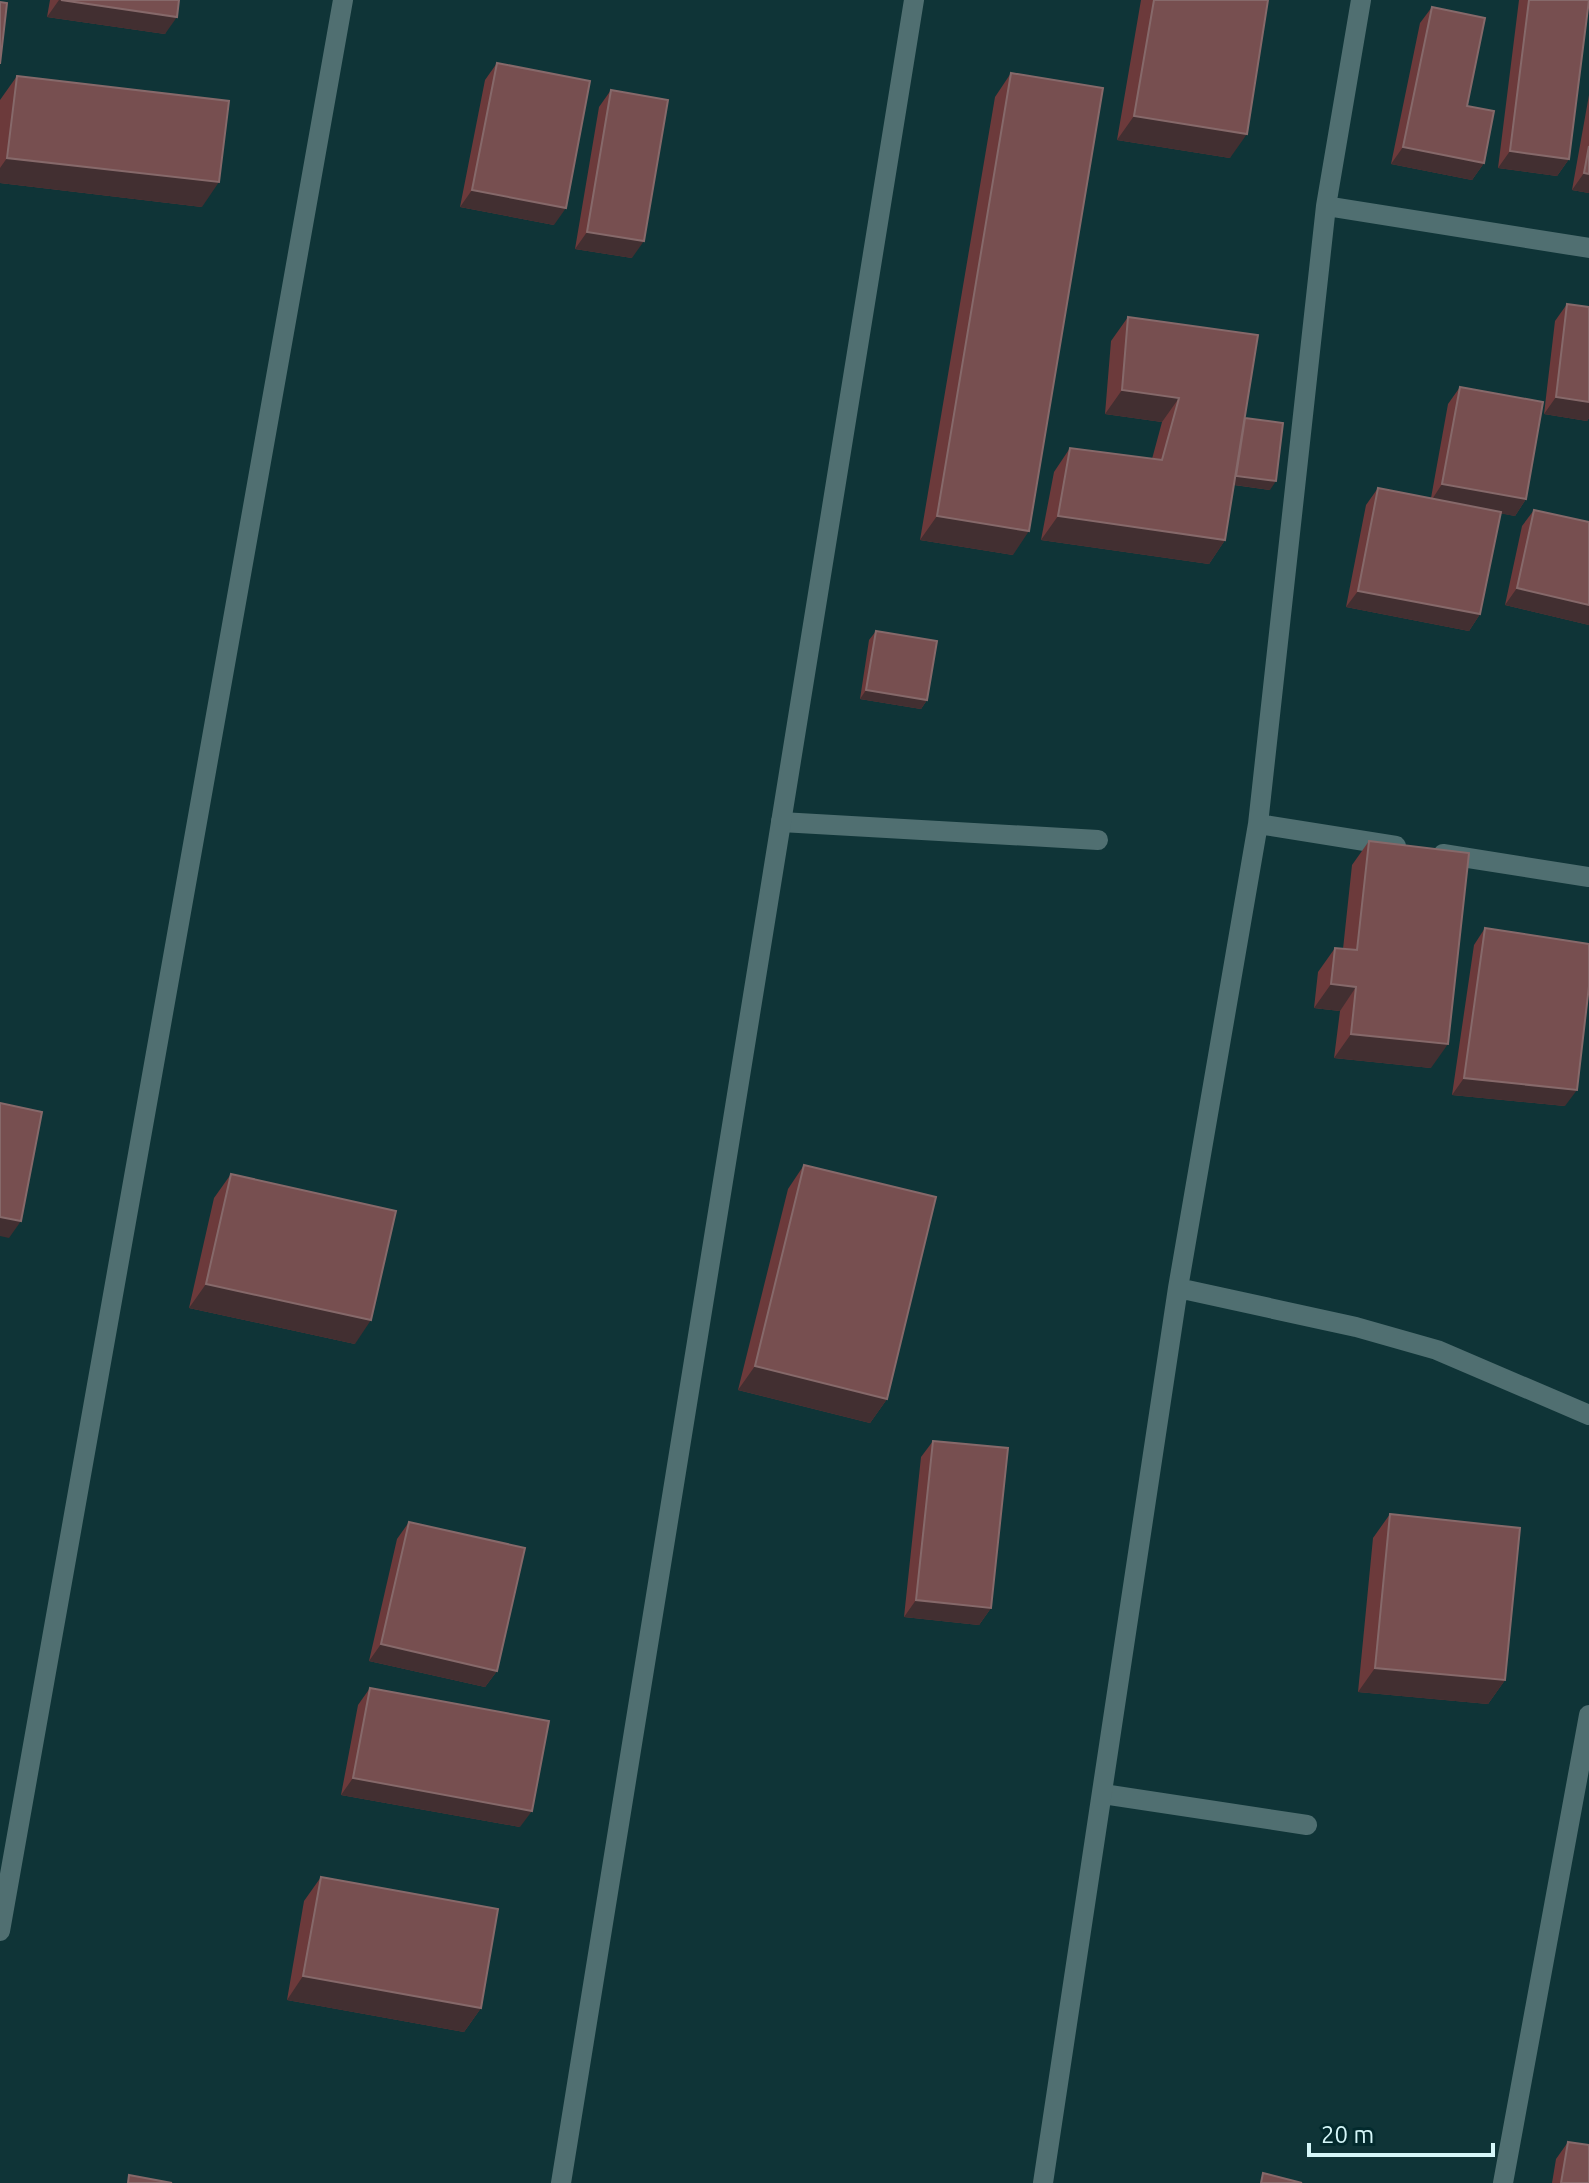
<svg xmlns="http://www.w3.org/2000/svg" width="1589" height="2183" font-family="Ubuntu,sans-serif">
	<rect width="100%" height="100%" fill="#0f3437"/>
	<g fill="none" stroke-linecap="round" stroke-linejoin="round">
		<path stroke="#506f71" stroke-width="20" d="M781 822 1098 840
			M1103 1794 1307 1825"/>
		<path stroke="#506f71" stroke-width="20" d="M1326 206 1589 248
			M1258 824 1396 846
			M1443 854 1589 877
			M1178 1288 1356 1327 1437 1350 1589 1415
			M0 1931 343 0
			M1043 2183 1178 1288 1258 824 1326 206 1361 0
			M1503 2183 1589 1715"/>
		<path stroke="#506f71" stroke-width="20" d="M561 2183 914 0"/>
	</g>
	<path fill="#6c3a3b" d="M50 0H179L165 34 47 17Z
		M1141 0H1268L1230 158 1117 140Z
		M1519 0H1589L1569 159 1557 176 1498 168Z
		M1432 7 1467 106 1484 163 1472 180 1391 164 1420 23Z
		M497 63 554 225 460 207 485 80Z
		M1011 73 1013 555 920 540 995 97Z
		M17 76 202 207 0 183V100Z
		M611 90 632 258 575 249 599 107Z
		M1589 95V193L1572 190Z
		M1567 304 1589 307V418L1587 421 1544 414 1555 321Z
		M1128 317 1245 418 1270 490 1234 485 1225 540 1209 564 1041 540 1054 472 1070 448 1152 459 1162 422 1105 414 1111 341Z
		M1460 387 1526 499 1515 516 1500 513 1480 614 1469 631 1346 607 1366 505 1378 488 1431 498 1448 404Z
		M1534 510 1589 522V625L1505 605 1522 526Z
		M876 631 927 700 921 709 860 699 869 640Z
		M1369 841 1431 1068 1334 1058 1340 1011 1314 1008 1318 972 1335 948 1343 949 1352 865Z
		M1485 928 1565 1106 1452 1095 1474 945Z
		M804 1165 887 1399 870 1423 738 1390 788 1189Z
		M231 1174 355 1344 189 1308 214 1198Z
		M933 1441 991 1608 979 1625 904 1617 921 1457Z
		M1390 1514 1505 1680 1488 1704 1358 1692 1373 1538Z
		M409 1522 497 1671 485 1687 369 1661 397 1539Z
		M370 1688 520 1827 341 1795 358 1705Z
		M321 1877 481 2008 464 2032 287 2000 304 1901Z
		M1568 2142 1589 2183H1552L1556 2159Z"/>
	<path fill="#422f31" d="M59 0 177 17 165 34 47 17Z
		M1134 116 1247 134 1230 158 1117 140Z
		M1403 147 1484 163 1472 180 1391 164Z
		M1510 151 1569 159 1557 176 1498 168Z
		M7 158 219 182 202 207 0 183V168Z
		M1584 173 1589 174V193L1572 190Z
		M472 190 566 208 554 225 460 207Z
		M587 232 644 241 632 258 575 249Z
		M1122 390 1179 398 1162 422 1105 414Z
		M1556 397 1589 402V418L1587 421 1544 414Z
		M1234 475 1276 481 1270 490 1228 484Z
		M1442 484 1526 499 1515 516 1431 501Z
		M937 516 1029 531 1013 555 920 540Z
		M1058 516 1225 540 1209 564 1041 540Z
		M1517 588 1589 605V625L1505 605Z
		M1358 591 1480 614 1469 631 1346 607Z
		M866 690 927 700 921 709 860 699Z
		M1331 984 1356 987 1340 1011 1314 1008Z
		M1351 1034 1448 1044 1431 1068 1334 1058Z
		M1464 1078 1577 1090 1565 1106 1452 1095Z
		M0 1217 21 1221 9 1238 0 1236Z
		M206 1284 371 1320 355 1344 189 1308Z
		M755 1366 887 1399 870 1423 738 1390Z
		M916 1600 991 1608 979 1625 904 1617Z
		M381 1644 497 1671 485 1687 369 1661Z
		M1375 1668 1505 1680 1488 1704 1358 1692Z
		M353 1778 532 1811 520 1827 341 1795Z
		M303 1976 481 2008 464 2032 287 2000Z"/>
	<path fill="#774f50" stroke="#86696a" stroke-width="2" d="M61 0H179L177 17Z
		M1154 0H1268L1247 134 1134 116Z
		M1529 0H1589L1569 159 1510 151Z
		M0 2 7 3 0 64Z
		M1432 7 1485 18 1467 106 1494 111 1484 163 1403 147Z
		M497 63 590 81 566 208 472 190Z
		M1011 73 1103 88 1029 531 937 516Z
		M17 76 229 101 219 182 7 158Z
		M611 90 668 100 644 241 587 232Z
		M1589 146V174L1584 173Z
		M1567 304 1589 307V402L1556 397Z
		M1128 317 1258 335 1225 540 1058 516 1070 448 1162 460 1179 398 1122 390Z
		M1460 387 1543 402 1526 499 1442 484Z
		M1245 418 1283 423 1276 481 1236 476Z
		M1378 488 1501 512 1480 614 1358 591Z
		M1534 510 1589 522V605L1517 588Z
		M876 631 937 641 927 700 866 690Z
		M1369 841 1469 853 1448 1044 1351 1034 1356 987 1331 984 1335 948 1357 950Z
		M1485 928 1589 944V986L1577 1090 1464 1078Z
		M0 1103 42 1112 21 1221 0 1217Z
		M804 1165 936 1197 887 1399 755 1366Z
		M231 1174 396 1211 371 1320 206 1284Z
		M933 1441 1008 1448 991 1608 916 1600Z
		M1390 1514 1520 1528 1505 1680 1375 1668Z
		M409 1522 525 1548 497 1671 381 1644Z
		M370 1688 549 1721 532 1811 353 1778Z
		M321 1877 498 1909 481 2008 303 1976Z
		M1568 2142 1589 2145V2183H1561Z
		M1263 2173 1302 2183H1261Z
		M129 2175 172 2183H128Z"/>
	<path d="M1309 2143v12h184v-12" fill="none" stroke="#d6f7f9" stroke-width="4"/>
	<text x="1321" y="2143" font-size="24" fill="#d6f7f9" stroke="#032a2d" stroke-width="6" paint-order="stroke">20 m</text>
</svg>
